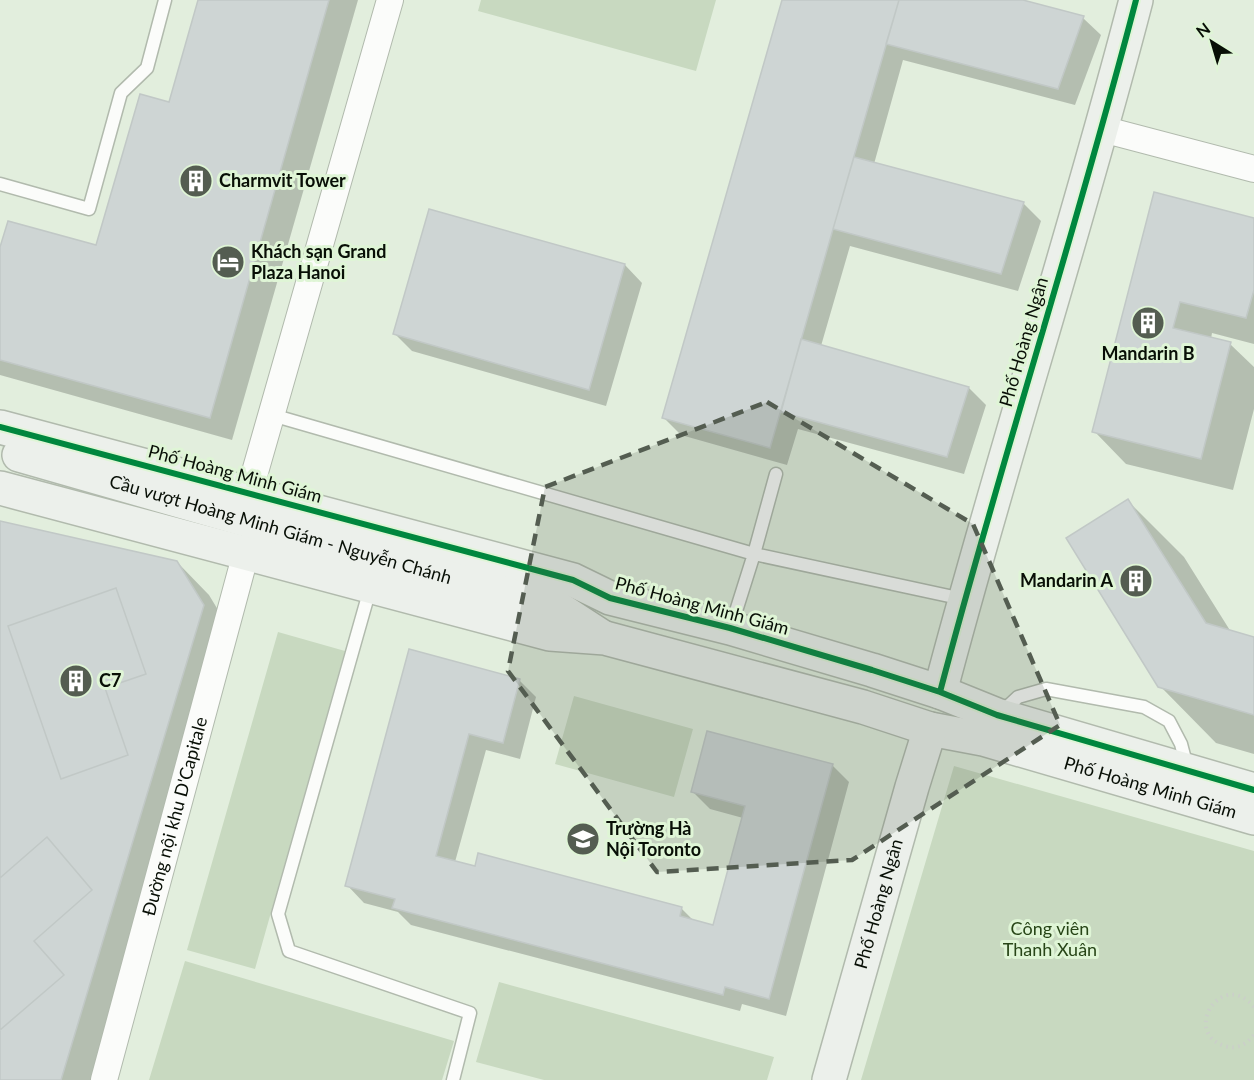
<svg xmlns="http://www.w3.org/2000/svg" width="1254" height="1080" font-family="Lato,sans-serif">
	<rect width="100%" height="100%" fill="#e2eedd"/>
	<path fill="#c8d9c0" d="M481 0H716L696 71 478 11Z
		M278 632 345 651 255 969 187 950Z
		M574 696 693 729 674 797 555 764Z
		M954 766 1254 851V1080H861Z
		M185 961 454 1041 442 1080H149Z
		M499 982 774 1057 767 1080H544L476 1062Z"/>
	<path fill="#0003" d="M200 0H358L232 440 0 375V253L98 247 170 104Z
		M784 0H1017L1083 18 1101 35 1075 105 903 60 874 164 1024 204 1041 221 1018 291 850 246 821 346 969 388 986 405 964 474 798 429 787 465 681 435 664 418Z
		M1155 194 1254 219V344L1212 333 1211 339 1230 344 1254 367V409L1233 490 1126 464 1094 431Z
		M430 211 625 265 642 283 606 406 412 351 395 334Z
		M1128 501 1184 557 1231 632 1254 639V754L1216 743 1160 686Z
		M0 523 177 562 209 595 235 638 103 1080H0Z
		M410 651 519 680 536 697 520 759 486 750 455 862 681 908 694 921 714 926 743 818 710 809 692 791 832 765 849 782 786 1016 742 1004 740 1011 411 925 398 912 364 903 347 885Z"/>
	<path fill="#ced5d4" stroke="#c1c8c6" stroke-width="1.5" d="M198 0H329L210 418 0 360V247L8 221 96 245 140 94 169 102Z
		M782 0H899L770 448 662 418Z
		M899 0H1023L1084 16 1058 89 886 44Z
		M854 157 1024 202 1001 274 833 229Z
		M1154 192 1254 218V290L1246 318 1180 302 1173 328 1231 342 1201 459 1092 432Z
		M429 209 625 264 589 390 393 334Z
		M801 339 969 387 947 457 781 412Z
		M1128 499 1206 623 1254 637V715L1158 687 1066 538Z
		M0 521 177 561 204 605 61 1080H0Z
		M116 588 146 674 105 688 128 755 61 779 8 626Z
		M409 649 520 679 503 743 469 734 436 856 475 866 478 853 682 907 680 916 713 925 745 806 691 792 707 731 833 764 769 999 725 987 723 995 392 908 395 899 345 886Z
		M47 837 92 890 34 941 64 975 0 1030V878Z"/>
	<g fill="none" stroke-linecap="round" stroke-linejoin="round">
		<defs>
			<path id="lane" d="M0 184 89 209 121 93 147 68 165 0
				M272 415 754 554 949 596
				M370 589 278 914 289 951 470 1013 453 1080
				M731 627 754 554 776 474
				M1002 712 1018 697 1046 689 1144 707 1169 721 1181 744 1187 767"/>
			<g id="street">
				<path d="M1102 129 1254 169"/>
				<path d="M249 493 390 0"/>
				<path id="s1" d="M104 1080 246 553"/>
			</g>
			<g id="secondary">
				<path d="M0 427 573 580 610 598 730 628 872 670 940 692 997 715 1254 790"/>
				<path id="s2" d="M19 455 561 610 601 636"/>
				<path id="s3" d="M0 488 550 634 605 638 863 707 930 729 983 739 1254 818"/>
				<path d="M940 692C1001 460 1076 232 1136 0"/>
				<path id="s4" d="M829 1080 912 787 930 729"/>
			</g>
		</defs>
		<use href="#lane" stroke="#b1baad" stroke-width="15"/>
		<use href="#street" stroke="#b1baad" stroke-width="28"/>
		<use href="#secondary" stroke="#b1baad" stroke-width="36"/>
		<path stroke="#cbcfc9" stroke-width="4" stroke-dasharray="1.5 4.5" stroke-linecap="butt" d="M1254 1007C1222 968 1181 1033 1225 1046 1237 1050 1247 1044 1254 1035"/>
		<use href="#lane" stroke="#fbfcfa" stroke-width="12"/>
		<use href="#street" stroke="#fbfcfa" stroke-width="26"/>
		<use href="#secondary" stroke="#ecf0eb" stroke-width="33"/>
		<defs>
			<path id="cycleway" d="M0 427 573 580 610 598 730 628 872 670 940 692 997 715 1254 790
				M940 692C1001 460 1076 232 1136 0"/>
		</defs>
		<use href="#cycleway" stroke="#dff5d6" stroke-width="10"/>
		<use href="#cycleway" stroke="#00873e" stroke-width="6"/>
	</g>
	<path fill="#545d51" fill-opacity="0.2" stroke="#545d51" stroke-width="4.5" stroke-dasharray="12 8" stroke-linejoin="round" d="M767 402 973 524 1060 725 852 860 657 872 508 671 545 487Z"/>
	<defs>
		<symbol id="building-disc" viewBox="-11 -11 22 22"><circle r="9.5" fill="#545d51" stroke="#dff5d6"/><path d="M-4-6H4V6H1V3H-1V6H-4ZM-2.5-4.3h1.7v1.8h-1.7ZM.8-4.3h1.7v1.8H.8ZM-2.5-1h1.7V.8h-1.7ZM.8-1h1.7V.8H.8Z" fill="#fff"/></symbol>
		<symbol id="hotel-disc" viewBox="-11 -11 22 22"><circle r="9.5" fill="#545d51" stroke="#dff5d6"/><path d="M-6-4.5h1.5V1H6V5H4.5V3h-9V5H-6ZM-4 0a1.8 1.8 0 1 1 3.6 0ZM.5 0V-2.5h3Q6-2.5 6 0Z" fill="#fff"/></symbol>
		<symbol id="school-disc" viewBox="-11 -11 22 22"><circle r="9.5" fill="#545d51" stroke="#dff5d6"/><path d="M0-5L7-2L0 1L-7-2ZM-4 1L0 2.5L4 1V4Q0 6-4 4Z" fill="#fff"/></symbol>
	</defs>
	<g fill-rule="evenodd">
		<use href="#building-disc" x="177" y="162" width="38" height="38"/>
		<use href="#hotel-disc" x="209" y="243" width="38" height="38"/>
		<use href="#building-disc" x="1129" y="304" width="38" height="38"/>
		<use href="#building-disc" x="1117" y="562" width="38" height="38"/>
		<use href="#building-disc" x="57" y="662" width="38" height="38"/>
		<use href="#school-disc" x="564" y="820" width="38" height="38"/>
	</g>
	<g text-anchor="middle" stroke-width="6" stroke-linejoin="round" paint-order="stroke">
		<g font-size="18" font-weight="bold" fill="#080f06" stroke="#dff5d6" text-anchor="start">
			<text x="219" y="187">Charmvit Tower</text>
			<text x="251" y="258">Khách sạn Grand<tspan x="251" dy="21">Plaza Hanoi</tspan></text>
			<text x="1148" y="360" text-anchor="middle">Mandarin B</text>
			<text x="1113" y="587" text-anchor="end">Mandarin A</text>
			<text x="99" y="687">C7</text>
			<text x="606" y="835">Trường Hà<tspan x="606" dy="21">Nội Toronto</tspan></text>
		</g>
		<g font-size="18" fill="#080f06" stroke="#dff5d6">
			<text transform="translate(1024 342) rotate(-74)" y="6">Phố Hoàng Ngân</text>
			<text transform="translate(235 474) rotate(15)" y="6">Phố Hoàng Minh Giám</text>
			<text dy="6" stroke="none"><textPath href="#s2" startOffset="272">Cầu vượt Hoàng Minh Giám - Nguyễn Chánh</textPath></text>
			<text transform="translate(702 606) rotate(15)" y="6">Phố Hoàng Minh Giám</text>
			<text dy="6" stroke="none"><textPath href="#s3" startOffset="1190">Phố Hoàng Minh Giám</textPath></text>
			<text dy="6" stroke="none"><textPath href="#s1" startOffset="273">Đường nội khu D'Capitale</textPath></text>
			<text dy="6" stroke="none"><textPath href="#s4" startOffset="183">Phố Hoàng Ngân</textPath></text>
		</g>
		<g font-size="18" fill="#274517" stroke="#dff5d6">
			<text x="1050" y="935">Công viên<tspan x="1050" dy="21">Thanh Xuân</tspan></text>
		</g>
	</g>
	<g transform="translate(1212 42) rotate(323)" stroke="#dff5d6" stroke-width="4.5" paint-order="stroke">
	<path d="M0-4.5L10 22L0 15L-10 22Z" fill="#080f06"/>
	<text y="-9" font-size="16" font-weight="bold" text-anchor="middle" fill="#080f06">N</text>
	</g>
</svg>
